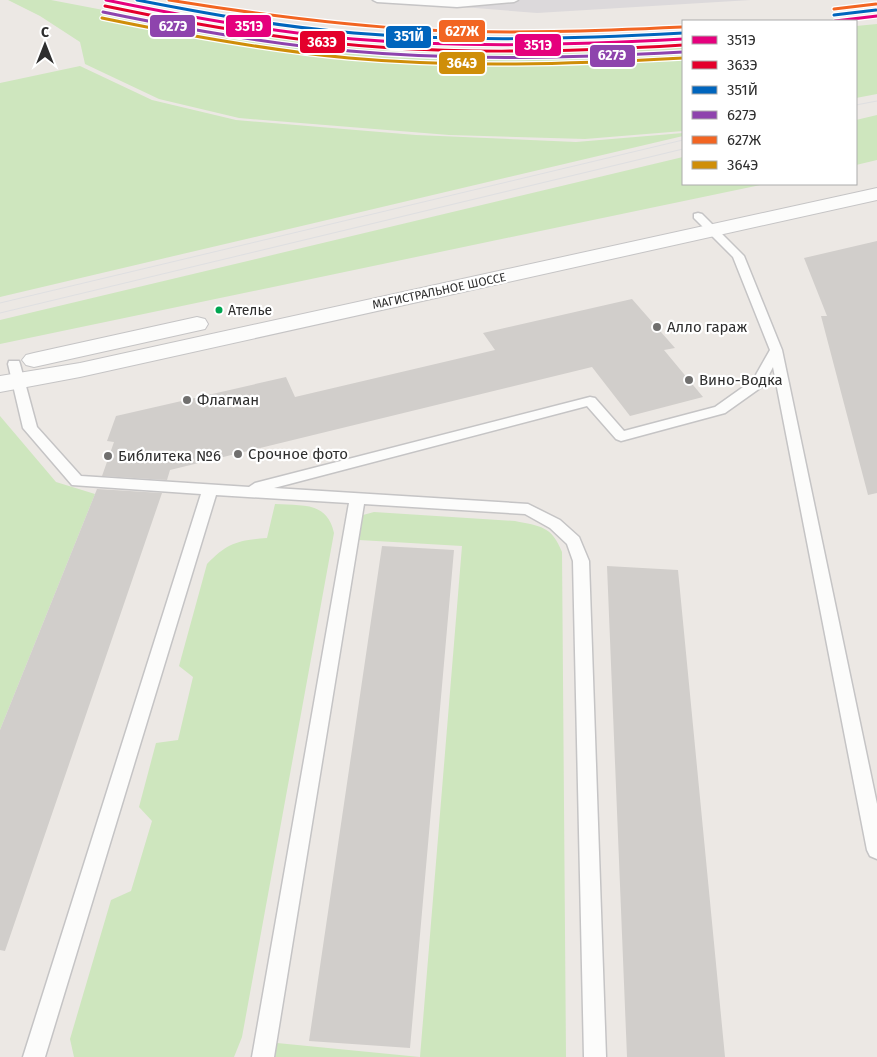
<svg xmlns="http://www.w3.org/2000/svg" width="877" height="1057" font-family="'Fira Sans',sans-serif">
	<rect width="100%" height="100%" fill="#ece8e4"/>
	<path fill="#dcd9db" d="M374 0H751L537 13Z"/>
	<path fill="#cee6be" d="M8 0H51L213 31 408 53 598 52 683 46V131L585 139 449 135 239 118 159 99 85 64 80 42 40 16Z
		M877 24V94L856 98V26Z
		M80 66 152 100 236 120 416 135 576 142 683 133V136L0 297V83Z
		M877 115V160L856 165V120Z
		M683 157V184H765L0 344V320Z
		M0 416 56 482 95 494 0 730Z
		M275 504C302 506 327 501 334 533L242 1037 234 1057H74L70 1039 111 900 131 891 152 821 139 807 156 743 178 740 193 677 179 666 207 564C227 543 238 540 267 538Z
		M374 512 515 521C540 526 552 526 562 552L566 1057H275L277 1043 420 1057 462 546 359 540 363 515Z"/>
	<path fill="#d1cecb" d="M877 241V493L868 495 821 316H827L804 258Z
		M632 299 675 348 664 350 703 397 630 416 592 367 170 470 167 480 102 476 114 442 107 441 116 416 286 377 295 397 495 350 483 333Z
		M97 489 162 493 5 951 0 950V730Z
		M382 546 454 550 410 1048 309 1041Z
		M607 566 678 570 725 1057H627Z"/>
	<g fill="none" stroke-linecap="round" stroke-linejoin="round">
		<defs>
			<path id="lane" d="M373 0H518L514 2 457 7 377 2Z
				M698 213 702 214 744 256 782 350 877 804V859L870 856 867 850 773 367 763 386 725 413 621 441 616 439 587 406 274 488 528 504 560 520 579 537 589 561 606 1057H584L573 561 567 544 550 528 525 514 364 504 274 1057H252L349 503 216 495 45 1057H23L201 494 72 485 23 428 8 364 9 361H19L20 364 37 427 81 476 249 487 255 483 590 397 595 398 624 431 715 407 753 380 770 350 733 257 694 218V214Z"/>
			<path id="secondary" d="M877 188V200L80 377 0 392V376L80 363Z
				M197 317 205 319 208 324 205 329 34 367 26 365 22 360 26 355 34 353Z"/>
		</defs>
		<use href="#lane" stroke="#c5c4c5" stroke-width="3"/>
		<use href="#secondary" stroke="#c5c4c5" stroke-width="2"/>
		<use href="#lane" fill="#fcfcfb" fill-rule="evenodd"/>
		<use href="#secondary" fill="#fcfcfb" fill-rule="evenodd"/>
		<path stroke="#dfdfe1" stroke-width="1" d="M856 105 877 101
			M0 303 683 140
			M0 313 683 149"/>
		<defs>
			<path id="rail-1" d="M106 0C188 17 270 32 353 39 463 48 573 45 683 39
				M835 21 877 16"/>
			<path id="rail-2" d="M105 6C200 26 295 42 392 48 489 54 586 51 683 45"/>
			<path id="rail-3" d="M137 0C209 14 281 27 354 33 464 42 573 39 683 33
				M834 15 876 10"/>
			<path id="rail-4" d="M103 12C185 29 267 44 350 51 461 61 572 58 683 52"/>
			<path id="rail-5" d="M169 0C254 14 339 25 425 30 510 34 596 31 682 27
				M834 9 876 4"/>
			<path id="rail-6" d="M102 18C184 35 266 50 349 58 460 68 572 64 683 58"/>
		</defs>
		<use href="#rail-1" stroke="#fff" stroke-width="5.5"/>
		<use href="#rail-2" stroke="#fff" stroke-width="5.5"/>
		<use href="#rail-3" stroke="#fff" stroke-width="5.5"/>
		<use href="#rail-4" stroke="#fff" stroke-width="5.5"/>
		<use href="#rail-5" stroke="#fff" stroke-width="5.5"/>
		<use href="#rail-6" stroke="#fff" stroke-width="5.5"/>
		<use href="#rail-1" stroke="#e5007d" stroke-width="3"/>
		<use href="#rail-2" stroke="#e4002b" stroke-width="3"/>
		<use href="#rail-3" stroke="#0065bd" stroke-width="3"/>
		<use href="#rail-4" stroke="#8e44ad" stroke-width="3"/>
		<use href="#rail-5" stroke="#f26522" stroke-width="3"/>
		<use href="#rail-6" stroke="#cf8e09" stroke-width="3"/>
	</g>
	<circle fill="#00a651" stroke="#fff" stroke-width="2" cx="219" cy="310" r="4.5"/>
	<g fill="#706f6e" stroke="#fff" stroke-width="2">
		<circle cx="657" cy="327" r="5"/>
		<circle cx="689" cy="380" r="5"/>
		<circle cx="187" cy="400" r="5"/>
		<circle cx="238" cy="454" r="5"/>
		<circle cx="108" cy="456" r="5"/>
	</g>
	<g text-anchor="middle" stroke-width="4.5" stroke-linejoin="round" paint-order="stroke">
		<g font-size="12" fill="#2e2e2e" stroke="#fff">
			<text transform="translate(439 291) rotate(-12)" y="4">МАГИСТРАЛЬНОЕ ШОССЕ</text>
		</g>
		<g font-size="14" fill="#2e2e2e" stroke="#fff" text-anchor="start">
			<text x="228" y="315">Ателье</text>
		</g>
		<g font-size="15" fill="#2e2e2e" stroke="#fff" text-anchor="start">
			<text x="667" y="332">Алло гараж</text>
			<text x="699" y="385">Вино-Водка</text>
			<text x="197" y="405">Флагман</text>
			<text x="248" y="459">Срочное фото</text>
			<text x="118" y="461">Библитека №6</text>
		</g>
	</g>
	<g stroke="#fff" stroke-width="2">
		<rect x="149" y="14" width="47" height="24" rx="5" fill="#8e44ad"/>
		<rect x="225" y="14" width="47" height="24" rx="5" fill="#e5007d"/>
		<rect x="438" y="19" width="48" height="24" rx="5" fill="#f26522"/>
		<rect x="385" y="25" width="47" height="24" rx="5" fill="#0065bd"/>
		<rect x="299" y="30" width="47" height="24" rx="5" fill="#e4002b"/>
		<rect x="514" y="33" width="48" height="24" rx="5" fill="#e5007d"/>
		<rect x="589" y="44" width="47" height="24" rx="5" fill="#8e44ad"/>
		<rect x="438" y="51" width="48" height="24" rx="5" fill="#cf8e09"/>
	</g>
	<g font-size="14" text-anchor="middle" font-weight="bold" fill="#fff">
		<text x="173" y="31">627Э</text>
		<text x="249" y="31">351Э</text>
		<text x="462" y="36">627Ж</text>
		<text x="409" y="41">351Й</text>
		<text x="322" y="47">363Э</text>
		<text x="538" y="50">351Э</text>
		<text x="612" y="60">627Э</text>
		<text x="462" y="68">364Э</text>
	</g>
	<rect x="682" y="20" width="175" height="165" fill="#ffffff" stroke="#ababab"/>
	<rect x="692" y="36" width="25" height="8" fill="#e5007d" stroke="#ababab"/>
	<text x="727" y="45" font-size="15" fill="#2e2e2e">351Э</text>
	<rect x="692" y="61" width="25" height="8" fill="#e4002b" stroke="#ababab"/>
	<text x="727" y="70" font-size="15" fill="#2e2e2e">363Э</text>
	<rect x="692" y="86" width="25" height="8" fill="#0065bd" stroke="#ababab"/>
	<text x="727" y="95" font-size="15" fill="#2e2e2e">351Й</text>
	<rect x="692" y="111" width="25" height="8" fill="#8e44ad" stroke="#ababab"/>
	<text x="727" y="120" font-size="15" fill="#2e2e2e">627Э</text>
	<rect x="692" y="136" width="25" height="8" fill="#f26522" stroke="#ababab"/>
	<text x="727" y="145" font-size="15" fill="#2e2e2e">627Ж</text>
	<rect x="692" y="161" width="25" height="8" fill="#cf8e09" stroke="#ababab"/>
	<text x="727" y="170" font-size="15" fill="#2e2e2e">364Э</text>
	<g transform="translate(45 45)" stroke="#ffffff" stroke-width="4" paint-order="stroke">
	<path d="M0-4L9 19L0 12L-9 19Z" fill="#2e2e2e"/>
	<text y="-8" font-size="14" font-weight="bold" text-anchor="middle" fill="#2e2e2e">С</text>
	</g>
</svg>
